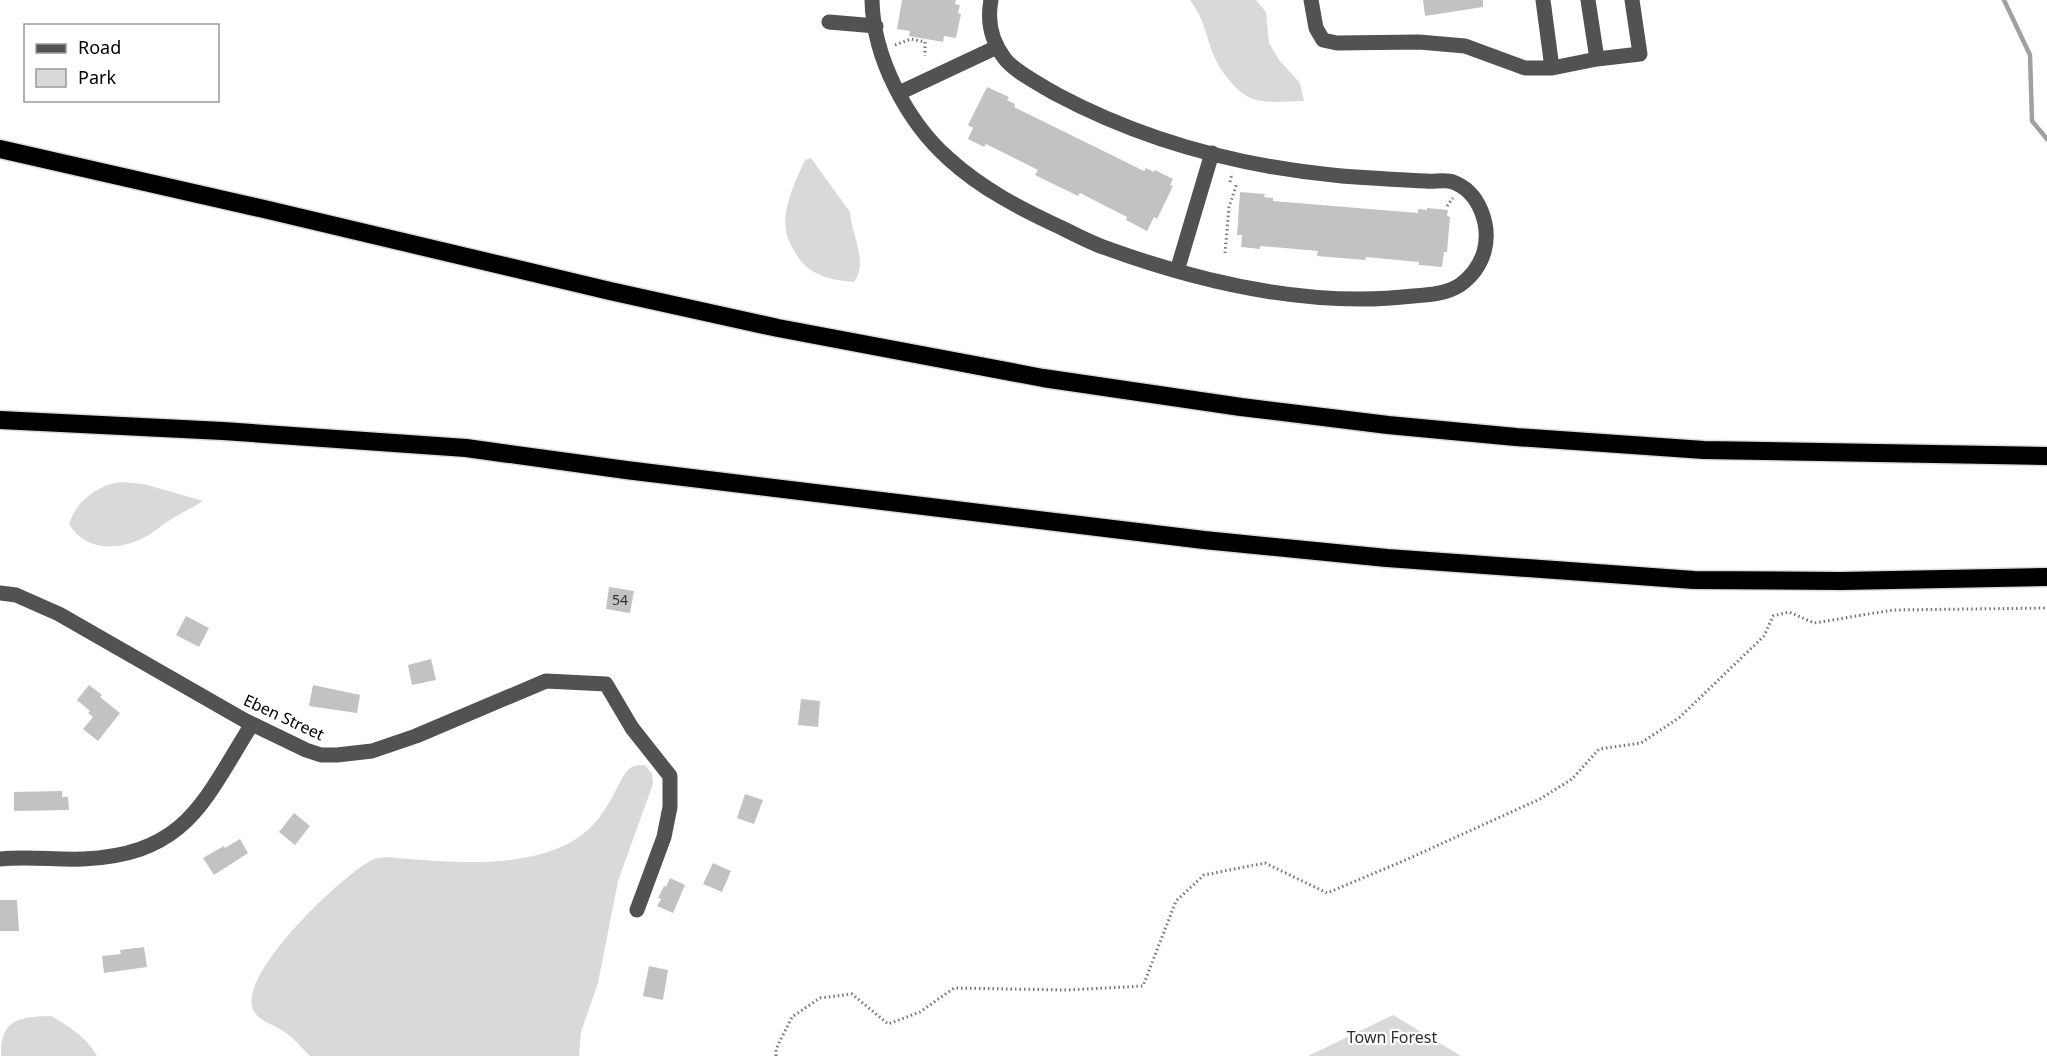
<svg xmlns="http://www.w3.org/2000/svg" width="2047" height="1056" font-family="'Noto Sans',sans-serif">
	<rect width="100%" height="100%" fill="#fff"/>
	<path fill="#d9d9d9" d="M1190 0H1256L1266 12 1269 43 1279 60 1300 83 1304 101C1288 101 1269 104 1253 99 1235 92 1218 68 1212 51 1204 29 1204 19 1190 0Z
		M811 158 850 212C851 234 869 262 854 282 830 280 807 275 795 252 791 245 787 239 786 231 782 209 796 179 805 160Z
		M122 482 144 484 203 501C192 508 181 513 170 520 161 525 153 534 143 538 117 551 85 551 69 524 76 501 99 484 122 482Z
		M645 765 652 774 653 784 618 881 598 983 581 1032 579 1056H310C301 1047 293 1037 283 1031 272 1023 255 1021 252 1006 243 970 342 875 372 860 377 858 381 858 386 857 443 862 525 871 576 839 594 828 607 808 616 790 620 783 623 775 628 770 633 765 638 765 645 765Z
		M1393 1015 1461 1056H1308Z
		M51 1016C69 1026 87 1038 97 1056H1C0 1018 20 1017 51 1016Z"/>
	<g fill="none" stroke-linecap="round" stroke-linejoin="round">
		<path stroke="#a0a0a0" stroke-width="4.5" d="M2004 0 2030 55 2032 121 2047 139"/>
	</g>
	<path fill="#c2c2c2" d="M902 0H956L955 4 960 5 958 13 961 14 956 38 944 36 943 42 909 36 910 31 897 29Z
		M1423 0H1483V7L1425 16Z
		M987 87 1009 97 1007 100 1015 104 1014 107 1144 171 1146 168 1154 172 1155 170 1173 179 1170 185 1173 186 1157 219 1154 217 1147 231 1126 220 1127 217 1080 193 1078 196 1035 175 1038 170 986 144 984 147 968 139 973 128 968 125Z
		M1240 192 1265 194 1264 197 1273 198V201L1418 213V209L1427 210V208L1448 210 1447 216 1450 217 1447 252H1444L1442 267 1419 265V262L1366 257 1365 260 1317 256 1318 251 1260 246V249L1241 247 1242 235H1237Z
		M609 587 634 591 630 613 606 609Z
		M186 616 209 628 199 647 176 635Z
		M431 659 436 680 412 685 408 665Z
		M89 685 102 695 100 697 120 713 98 741 83 729 93 717 88 713 90 711 77 700Z
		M313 685 360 695 357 713 309 706Z
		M801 699 820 701 818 727 798 725Z
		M62 791V797H68L69 810 14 811V792Z
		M745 794 763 800 754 824 737 818Z
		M294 813 310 826 295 845 279 832Z
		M240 839 248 853 214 875 203 858 224 846 225 848Z
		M713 863 731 871 722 892 703 884Z
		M670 878 685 885 673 913 657 906 661 899 658 898 664 886 666 887Z
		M0 900H17L19 931H0Z
		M144 947 147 967 104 973 102 956 121 954 120 950Z
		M649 966 668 970 663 1000 643 996Z"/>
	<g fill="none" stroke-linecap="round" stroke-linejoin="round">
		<defs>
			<path id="highway" d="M0 149 264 209 610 291 778 328 1043 378 1241 407 1388 425 1516 437 1704 450 2047 456
				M0 420 223 431 466 448 626 470 1204 540 1387 558 1694 580 1841 581 2047 577"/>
		</defs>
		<use href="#highway" stroke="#dbdbdb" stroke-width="21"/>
		<path stroke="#747474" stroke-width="3" stroke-dasharray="1.5 3" stroke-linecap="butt" d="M895 45 911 39 925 42V56
			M1230 182 1232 173
			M1447 206 1453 198
			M1225 253 1229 207 1237 183
			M776 1056V1049L792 1017 820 998 852 994 888 1024 920 1012 954 988 1067 990 1143 986 1176 901 1204 875 1265 863 1327 893 1401 862 1540 799 1572 779 1599 749 1641 743 1680 717 1764 636 1773 616 1789 612 1814 623 1893 610 2047 608"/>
		<path stroke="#525252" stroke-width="15" d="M872 0C873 57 907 122 949 159 982 189 1021 209 1062 228 1076 235 1091 243 1106 248 1202 283 1310 308 1413 296 1429 295 1446 294 1460 285 1471 277 1480 265 1484 252 1491 226 1480 192 1453 182 1446 179 1434 182 1426 181 1398 180 1370 178 1342 176 1243 167 1144 141 1056 94 1041 85 1015 72 1005 59 991 41 987 21 991 0
			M1311 0 1316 28 1323 40 1337 43 1419 42 1465 46 1525 68H1552L1597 59 1640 54 1632 0
			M1543 0 1552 68
			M1588 0 1597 59
			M829 22 876 26
			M899 93 997 47
			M1177 271 1212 153
			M0 593 16 595 59 614 244 720 306 750 321 755H337L372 751 416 736 546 681 606 684 632 728 670 776V807L664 837 637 910
			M0 859C28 856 55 860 83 859 187 854 203 802 252 724"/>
		<use href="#highway" stroke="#000" stroke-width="18"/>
	</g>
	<g text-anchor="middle" stroke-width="4.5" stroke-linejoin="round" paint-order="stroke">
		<g font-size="14" fill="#303030">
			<text x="620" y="605">54</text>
		</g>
		<g font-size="16" fill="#000" stroke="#fff">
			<text transform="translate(284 717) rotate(25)" y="6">Eben Street</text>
		</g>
		<g font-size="16" fill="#303030" stroke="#fff">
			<text x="1392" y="1043">Town Forest</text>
		</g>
	</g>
	<rect x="24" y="24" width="195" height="78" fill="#ffffff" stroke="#999999" stroke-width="1.5"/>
	<rect x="36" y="44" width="30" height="9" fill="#525252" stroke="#999999" stroke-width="1.5"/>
	<text x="78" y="54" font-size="18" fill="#000000">Road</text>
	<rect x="36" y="69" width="30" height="18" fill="#d9d9d9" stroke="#999999" stroke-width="1.5"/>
	<text x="78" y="84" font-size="18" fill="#000000">Park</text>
</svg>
